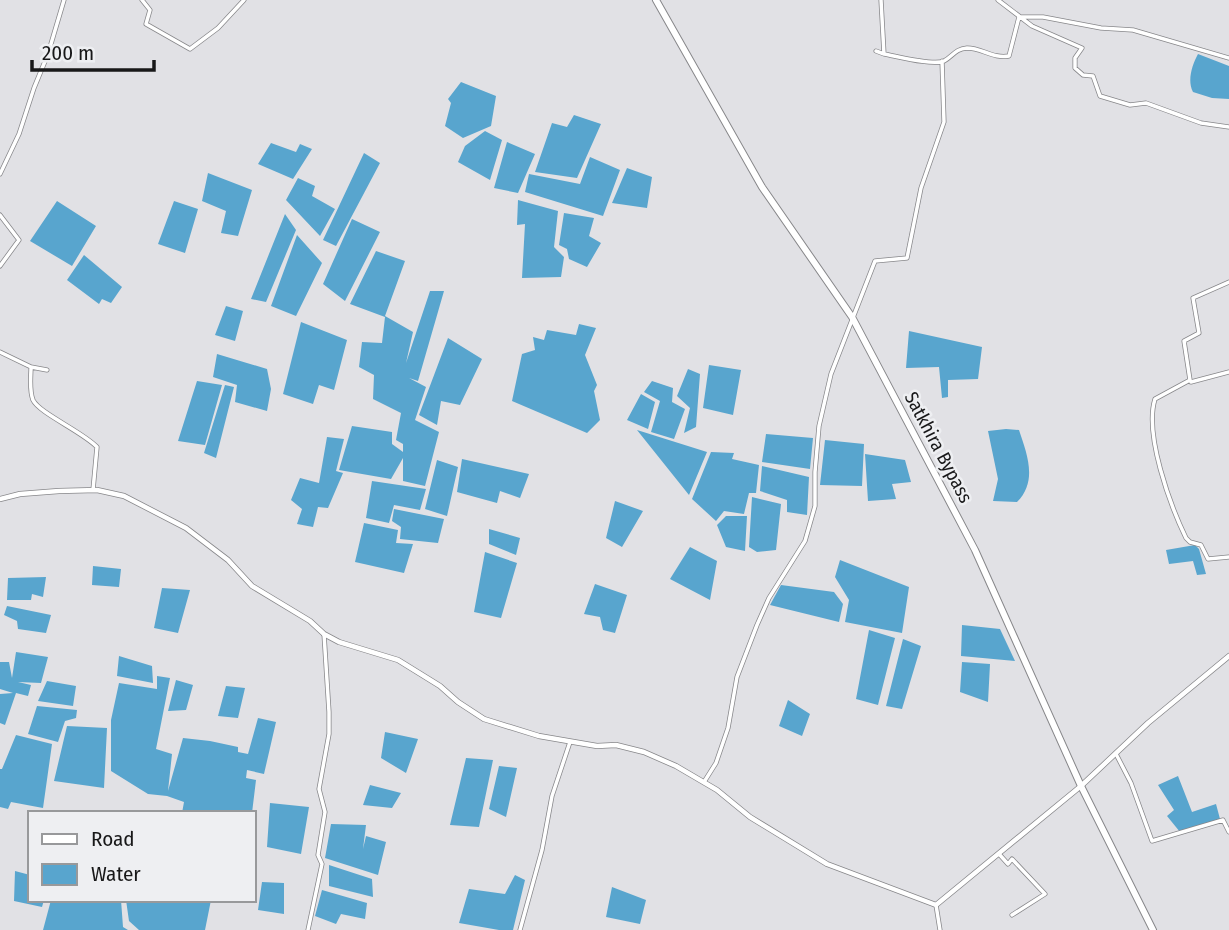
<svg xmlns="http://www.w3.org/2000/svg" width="1229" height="930" font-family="'Fira Sans Condensed',sans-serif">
	<rect width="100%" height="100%" fill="#e1e1e5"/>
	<path fill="#58a5ce" d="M1198 54 1229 66V99L1212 98 1193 92C1187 81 1192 65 1198 54Z
		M461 82 496 96 491 126 463 138 445 126 451 103 448 99Z
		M574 115 601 124 577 178 535 172 552 123 567 127Z
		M485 131 502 140 490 180 458 162 465 146Z
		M507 142 535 154 518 193 494 188Z
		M271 143 296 152 300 144 312 149 293 179 258 164Z
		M364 153 380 163 336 246 323 240Z
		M590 157 620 170 603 216 525 192 529 174 580 184Z
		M627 168 652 177 647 208 612 203Z
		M208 173 252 190 238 236 221 233 226 211 202 201Z
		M298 178 315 186 312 196 335 209 320 236 286 200Z
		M518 200 558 211 554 247 564 257 561 277 522 278 525 224 517 225Z
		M57 201 96 226 72 266 30 241Z
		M174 201 198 209 185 253 158 244Z
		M564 213 594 218 589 236 601 243 587 267 569 259 567 249 559 245Z
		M285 214 296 230 266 302 251 299Z
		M352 219 380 232 345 301 323 284Z
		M297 235 322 263 296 316 271 306Z
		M376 251 405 261 385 316 413 332 406 363 430 291H444L418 381 409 378 426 387 415 420 439 432 425 486 403 481V458L391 479 339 470 352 426 392 432V444L403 452V444L396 440 401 413 373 399 374 375 359 367 362 342 382 343 385 317 350 304Z
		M84 255 122 287 111 303 102 299 99 304 67 280Z
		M226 306 243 311 235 341 215 335Z
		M301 322 347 340 334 390 319 385 313 404 283 394Z
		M579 324 596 328 585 355 597 385 594 391 600 420 587 433 512 401 522 354 535 350 533 337 544 340 547 330 576 335Z
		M909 331 982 347 978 379 948 380V397L942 398 939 367 906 368Z
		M448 338 482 359 460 405 441 401 437 425 419 415Z
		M217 354 267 369 271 389 267 411 235 402 237 385 213 377Z
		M709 365 741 370 733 415 703 408Z
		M688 369 700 374 696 427 684 433 690 408 677 396Z
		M197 381 222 385 205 445 178 441Z
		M652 381 673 388 672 402 685 409 674 439 651 432 660 401 644 392Z
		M225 385 234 387 216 458 204 453Z
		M641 394 655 402 648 429 627 420Z
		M1006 429 1019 430C1027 454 1038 481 1017 502L993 501 998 479 988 431Z
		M637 430 707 452 689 495Z
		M766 434 813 438 810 469 762 462Z
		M327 437 344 439 336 471 343 473 328 508 318 507 313 527 297 524 302 509 291 500 300 478 319 483Z
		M825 440 864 444 862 486 820 485Z
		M711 452 734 453 732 459 759 465 756 493H749L744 514 724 511 716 521 692 499Z
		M865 454 905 460 911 482 892 484 896 499 868 501Z
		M462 459 529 474 520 498 500 491 497 503 457 492Z
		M437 460 458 467 447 516 425 509Z
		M762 466 809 477 807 515 787 512V500L760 491Z
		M372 481 426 489 420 510 394 505 389 523 366 518Z
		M752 497 781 504 776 550 757 552 749 547Z
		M615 501 643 511 622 547 606 538Z
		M394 509 444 519 438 543 400 539 401 527 392 521Z
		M726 516H747L745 551 726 547 717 525Z
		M364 523 398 530 396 543 413 544 404 573 355 562Z
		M489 529 520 538 516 555 489 544Z
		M1195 545 1199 549 1206 574 1197 575 1193 561 1169 564 1166 550Z
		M690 547 717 561 710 600 670 579Z
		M485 552 517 563 501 618 474 612Z
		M840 560 909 587 902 633 845 622 849 600 835 577Z
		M93 566 121 569 119 587 92 585Z
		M46 577 43 597 32 594 31 600H7L8 578Z
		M595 584 627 595 615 633 603 630 600 617 584 614Z
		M781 585 834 592 843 604 839 622 770 605Z
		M162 588 190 590 178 633 154 628Z
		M7 606 51 615 46 633 18 629 17 621 4 615Z
		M962 625 1000 629 1015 661 961 656Z
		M869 630 895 638 878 705 856 699Z
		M903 639 921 646 902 709 886 706Z
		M16 652 48 657 41 683 18 682 31 685 28 696 16 693 5 725 0 723V694L13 693 0 689V662H9L12 678Z
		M119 656 152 666 153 683 117 676Z
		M962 662 990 664 988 702 960 692Z
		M157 676 170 678 156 749 172 754 168 791 183 738 210 741 238 747V752L248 754 258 718 276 722 264 774 247 770 246 778 256 780 252 813H182L184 802 167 796 148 794 111 771V720L119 683 157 689Z
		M176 680 193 685 186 710 168 711Z
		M47 681 76 686 73 706 38 701Z
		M226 686 245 688 238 718 218 716Z
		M788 700 810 714 802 736 779 726Z
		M37 706 77 710 76 718 65 721 58 742 28 734Z
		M67 726 107 728 104 788 54 781Z
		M385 732 418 739 406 773 381 758Z
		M16 735 52 744 43 808 11 802 8 809 0 807V769H2Z
		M466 758 493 760 479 827 450 825Z
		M499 766 517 768 506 817 489 809Z
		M1178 776 1192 812 1216 804 1220 819 1180 832 1167 816 1174 810 1158 785Z
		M370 785 401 793 392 808 363 805Z
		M270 803 309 807 301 854 267 847Z
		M331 824 366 825 363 849 366 836 386 842 378 875 325 858Z
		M329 865 372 879 373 897 329 886Z
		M15 871 30 875V900H44L42 907 14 901Z
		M515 875 525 880 513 930H499L459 923 469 889 505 894Z
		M262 882 284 883V914L258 910Z
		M612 887 646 900 640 924 606 917Z
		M322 890 367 903 365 919 341 914 336 924 315 916Z
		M51 900H121L123 927 128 930H43Z
		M126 900H211L205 930H139L129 921Z"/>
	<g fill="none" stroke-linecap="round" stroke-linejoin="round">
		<defs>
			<path id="minor" d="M142 0 150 10 146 24 190 49 218 28 244 0
				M881 0 884 54C896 56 933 66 944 61 953 56 955 49 967 48 982 48 993 59 1009 56L1019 17H1043L1101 28 1133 30 1229 58
				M998 0 1032 26 1082 48 1075 58V68L1083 75 1093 76 1100 96 1130 105 1146 103 1201 123 1229 127
				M876 51 884 54
				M0 174 19 134 34 88 48 54 64 0
				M0 215 19 240 0 266
				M1229 282 1193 298 1199 333 1184 341 1190 380 1155 399C1144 434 1170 505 1186 538L1190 542 1201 545 1208 559 1229 557
				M0 352 31 367C31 377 29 390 33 400 39 413 83 432 97 447L93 490
				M31 367 47 370
				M1191 382 1229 372
				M1116 754 1131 783 1152 841 1223 820 1229 832
				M704 782 716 763 728 728 737 677 757 625 769 598 805 541 815 506V472L819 426 831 374 875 261 907 258 921 188 944 122 942 61
				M999 854 1008 864 1012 859 1045 894 1012 915
				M936 905 940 930
				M308 930 322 864 318 855 325 812 319 789 329 734V712L324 634
				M520 930 542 850 552 796 570 742"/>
			<path id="tertiary" d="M0 499 20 494 59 491 97 490 124 496 186 528 228 560 252 586 310 621 324 634 339 642 398 660 440 686 458 702 484 719 539 736 597 746 616 745 644 752 676 766 717 790 750 817 827 864 936 905 1081 786 1148 723 1229 656"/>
			<path id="trunk" d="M656 0 762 187 852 317 975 550 1081 786 1153 930"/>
		</defs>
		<use href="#minor" stroke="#87878a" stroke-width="5"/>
		<use href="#tertiary" stroke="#87878a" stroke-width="6"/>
		<use href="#trunk" stroke="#87878a" stroke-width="8"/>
		<use href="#minor" stroke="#fff" stroke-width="3.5"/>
		<use href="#tertiary" stroke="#fff" stroke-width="4.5"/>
		<use href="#trunk" stroke="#fff" stroke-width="6"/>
	</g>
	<g text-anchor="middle" stroke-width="5" stroke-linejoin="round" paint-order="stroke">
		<g font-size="19" fill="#181819" stroke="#eeeff2">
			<text transform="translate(939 447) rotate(62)" y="7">Satkhira Bypass</text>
		</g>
	</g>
	<rect x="28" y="811" width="228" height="91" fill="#eeeff2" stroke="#98999b" stroke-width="2"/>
	<rect x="42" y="834" width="35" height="10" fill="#ffffff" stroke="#98999b" stroke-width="2"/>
	<text x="91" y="846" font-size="21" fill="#181819">Road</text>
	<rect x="42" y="864" width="35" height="21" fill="#58a5ce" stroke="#98999b" stroke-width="2"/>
	<text x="91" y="881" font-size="21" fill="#181819">Water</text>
	<path d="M32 60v10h122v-10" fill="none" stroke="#181819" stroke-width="3.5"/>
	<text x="42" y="60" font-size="21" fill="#181819" stroke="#eeeff2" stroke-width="5" paint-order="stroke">200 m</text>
</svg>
